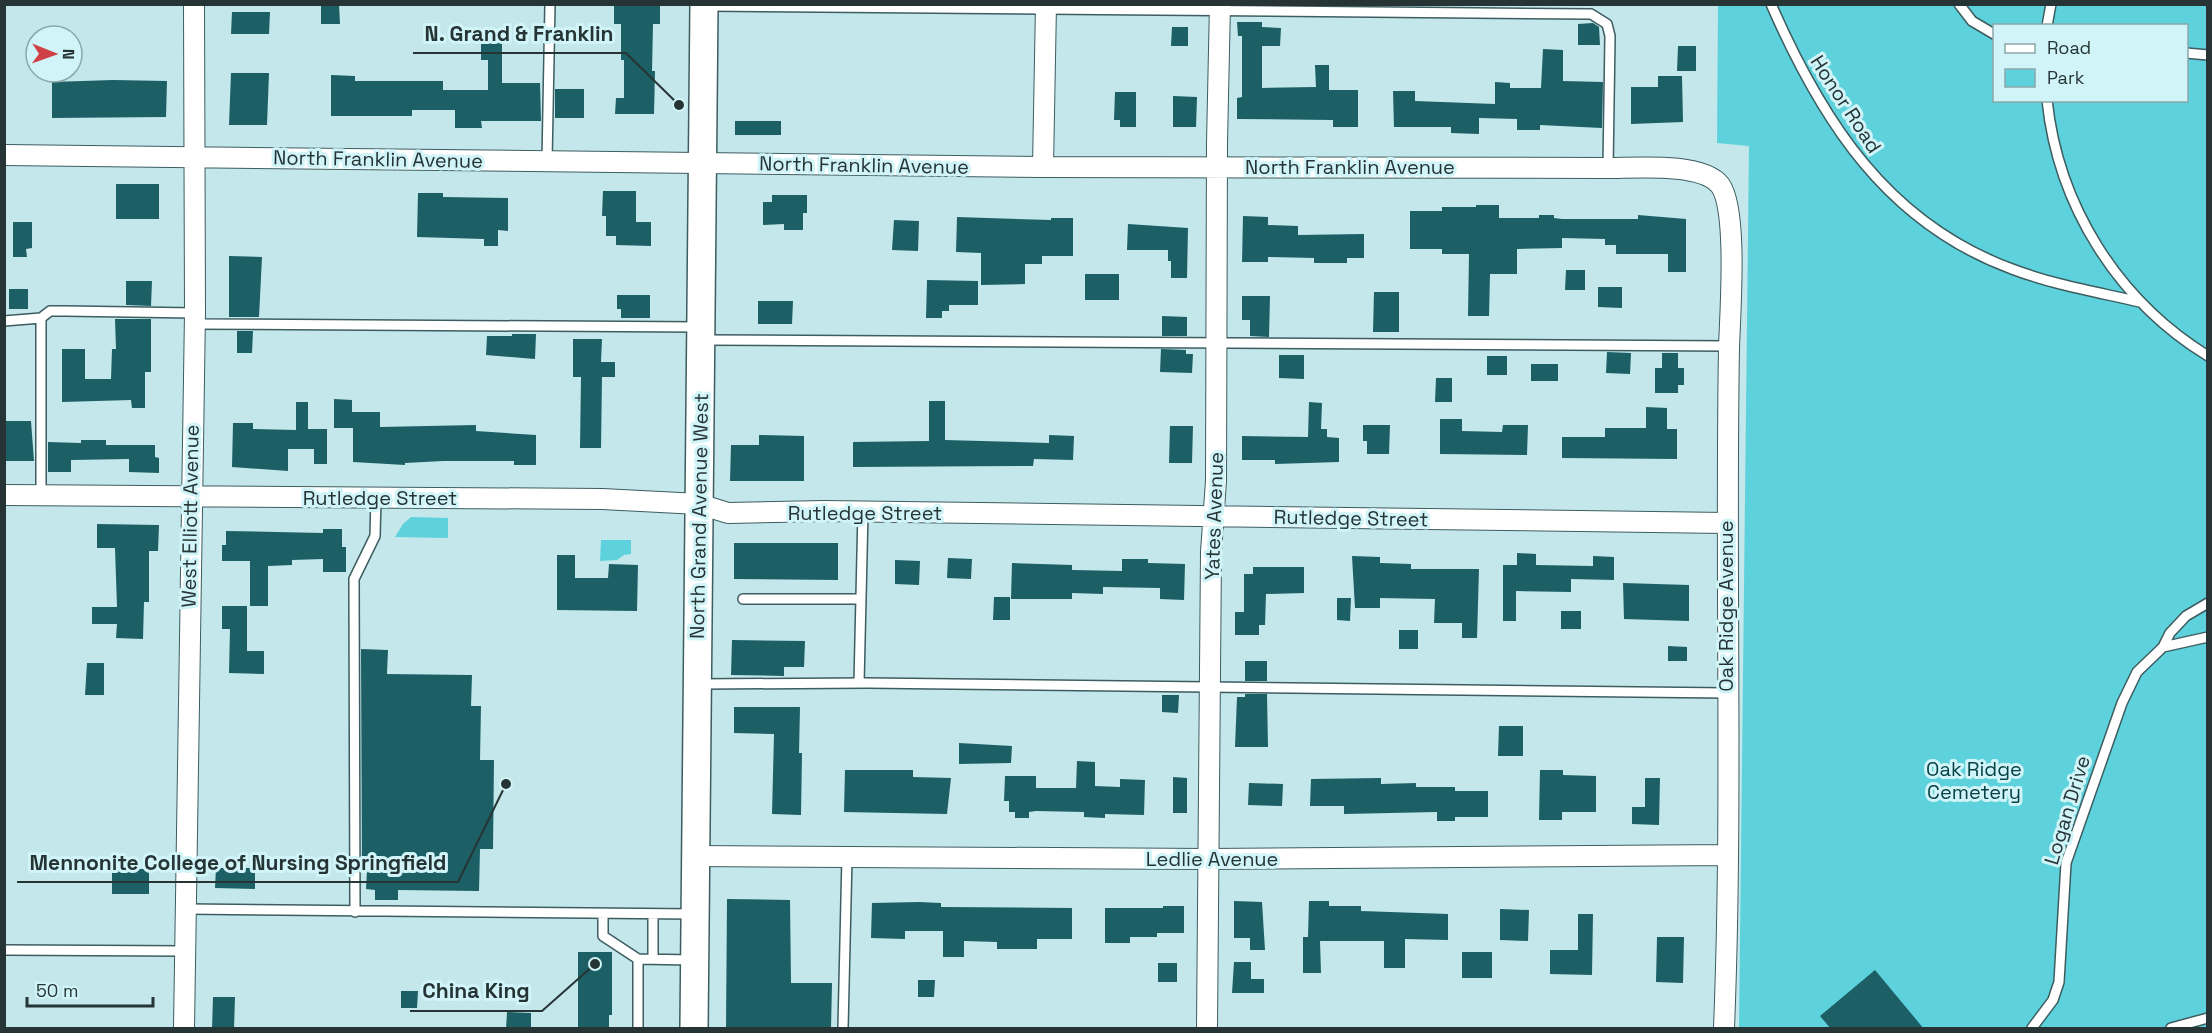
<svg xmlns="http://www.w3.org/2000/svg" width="2212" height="1033" font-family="'Space Grotesk',sans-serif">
	<rect width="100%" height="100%" fill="#c3e7ea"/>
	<path fill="#5dd2dc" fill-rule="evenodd" d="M1629 5H2207V1028H1739L1749 146 1717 143 1718 6ZM1994 26H2186V100H1994Z
		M411 517 448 518V538L395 537 403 524Z
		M601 540H631V554L624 555 617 560 600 561Z"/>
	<path fill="#1c5f65" d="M321 4H339L340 24H321Z
		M614 4H660V24H653L652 71H655L654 114H615L616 98H624V60H621V24H614Z
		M232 12H270L269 34H231Z
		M1237 22H1262V27L1281 28 1280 46H1262V88L1316 87 1315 65H1329V90H1358V127H1333V120L1237 119V98L1242 97V36H1238Z
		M1593 23 1599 27 1600 45H1578V24Z
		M1172 27H1188V46H1171Z
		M481 39H502V83H540L541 121H481L482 128H455V110H412V116H331V75L355 76V81H443V90H488V60H481Z
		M1678 46H1696V71H1677Z
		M1543 49 1563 50V81L1603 82 1602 128 1540 125V130H1517V119L1479 118V134L1451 133V127H1394L1393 91H1415V101L1495 104V82L1510 83V88H1541Z
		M231 73H269L267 125H229Z
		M1658 76H1682L1683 122 1631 124V87H1658Z
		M113 80 167 81 166 117 52 118V82Z
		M555 89H584V118H555Z
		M1115 92H1136V127H1120V120H1114Z
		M1173 96 1197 97 1196 127H1173Z
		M735 121H781V135H735Z
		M116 184H159V219H116Z
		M603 191H636V222H651V246L616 245V236H606V216H602Z
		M418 193H443V197L508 198V231L498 230V246H484V239L417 237Z
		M772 195H807V213H803V230H784V224L763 225V202H772Z
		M1476 205H1499V218H1539V215H1554V218L1562 219H1638V215L1686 219V272H1668V254H1616V245H1605V239L1562 238V248L1517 249V274H1490L1489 316H1468L1469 254H1442V249H1410V211H1442V207H1476Z
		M1243 216 1268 217V225L1298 226V235L1364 234V258H1347V263H1314V258L1268 257V262H1242Z
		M957 217 1051 220V218H1073V256H1042V264H1025V284L981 285V253L956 252Z
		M894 220 919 221 918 251 892 250Z
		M13 222H32V248L26 249 27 257H13Z
		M1128 224 1188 228 1187 278H1171V261H1168V250H1127Z
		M229 256 262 257 259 317H229Z
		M1566 270H1585V290H1565Z
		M1085 274H1119V300H1085Z
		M927 280 978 281V305H949V311H942V318H926Z
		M126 281H152L151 306 126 305Z
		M1598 287H1622V308L1598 307Z
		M9 289H28V309H9Z
		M1374 292H1399V332H1373Z
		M617 295H650V318H621V309H617Z
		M1242 296H1270L1269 337 1250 336V320H1242Z
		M758 301H793L792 324H758Z
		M1162 316 1187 317V336H1162Z
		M115 319H151V372H145V408H132L131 400 62 402V349H85V379H111L112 349H116Z
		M237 331H253L252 353H237Z
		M512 334H536L535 359 486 355 487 336H512Z
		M573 339H602L601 362H615V377H602L601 448H580L581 377H573Z
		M1161 349 1186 350V354H1193L1192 373 1160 372Z
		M1607 352 1631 353 1630 374 1606 373Z
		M1662 353H1678V368H1684V385H1678V393H1655V368H1662Z
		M1279 355H1304V379L1279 378Z
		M1487 356H1507V375H1487Z
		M1531 364H1558V381H1531Z
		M1436 378H1452V402H1435Z
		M334 399 352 400V412H380V427L476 425V431L536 435V465H514V461H443L405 463V465L353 462V428H334Z
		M929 401H945V440L1049 443V435L1074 436 1073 460 1034 459 1033 466 853 467V442L929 441Z
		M296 402H308V429H327V464H314V449H288V471L232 467 233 423H253V429L296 430Z
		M1309 402 1322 403 1321 429H1327V437L1339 438V462L1275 464V460H1242V436L1308 437Z
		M1646 407 1667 408V429H1677V459L1562 458V437H1605V428H1646Z
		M1440 419H1462V431L1502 432 1503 425H1528L1527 455 1440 454Z
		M5 421H31L34 461H5Z
		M1363 425H1390L1389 454H1367V441H1363Z
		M1170 426H1193L1192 463H1169Z
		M759 435 804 436V481H730L731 445H759Z
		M81 440H106V445H155V457L159 458V473L129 472V459L71 460V472H48V442L81 443Z
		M97 524 159 525 158 551H149V602H144L143 639 116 638 117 624H92V607H117L115 548H97Z
		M323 529H342V547H346V572H323V559L292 560V565L268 566V606H250V561H222V545H226V531L323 533Z
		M734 543H838V580L734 579Z
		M1517 553 1536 554V565L1593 566V556L1614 557V580L1571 579V592L1516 591V621H1503V565H1517Z
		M557 555H575V578H608L609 564 638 565 637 611 557 610Z
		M1352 556 1380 557V563L1411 564V569H1479L1477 638H1462V623H1434L1435 599 1380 598V608H1355Z
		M948 558 972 559 971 579 947 578Z
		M1122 559H1148V563L1185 564 1184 600 1160 599V588L1103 587V594L1072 593V599H1011L1012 563 1072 565V570L1122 571Z
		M895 560 920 561 919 585 895 584Z
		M1253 567H1304V593L1266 594 1265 625H1259V635H1235V612H1244V574H1253Z
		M1623 583 1689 585V621L1624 619Z
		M994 597H1010V620H993Z
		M1337 598H1351L1350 621 1337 620Z
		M222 606H247V651H264V674L229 673 230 629H222Z
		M1561 611H1581V629H1561Z
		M1399 630H1418V649H1399Z
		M732 640 805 641 804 667H784V676L731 675Z
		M1668 646 1687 647V661H1668Z
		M361 649 388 650 387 674 472 675 471 706H481L480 760H494L493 849H480L479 891 398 890V900H375V890L366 889 367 870H362Z
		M1245 661H1267V681H1245Z
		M87 663H104V695H85Z
		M1245 694H1267L1268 747H1235L1237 697H1245Z
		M1162 695H1179L1178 713 1162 712Z
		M734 707H800L799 753H802L801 815 772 814 774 734 734 733Z
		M1499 726H1523V756H1498Z
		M959 743 1012 746 1011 763 959 764Z
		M1077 761 1095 762V786L1120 787V779L1145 780 1144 815 1105 814V818L1084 817V812L1036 811 1029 812V818H1015V812H1009V801H1004L1005 776H1036V788H1076Z
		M845 770H913V777L951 778 947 814 844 812Z
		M1540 770H1563V775L1596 776V812H1562V820H1539Z
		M1173 777 1187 778V813H1173Z
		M1381 778V784L1416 783V787H1455V791H1488V817H1455V821H1437V812L1344 814V806H1310L1311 779Z
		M1645 778H1660L1659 825 1632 824V807H1645Z
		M1249 783 1283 784 1282 806 1248 805Z
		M216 868H255V889L215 888Z
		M112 869H149V894H112Z
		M727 899 790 900 791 983H832L831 1029H726Z
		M1234 901 1262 902 1265 950H1250V938H1234Z
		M1309 901H1329V906H1361V911L1448 914V940L1405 939V968H1384V941H1320L1321 973H1303V937H1308Z
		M919 902 941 903V907L1072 908V939H1037V949H997V942L964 941V957H943V931H905V939L871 938 872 903Z
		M1163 906H1184V933H1157V937H1130V943H1105V908H1163Z
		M1500 909 1529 910 1528 941 1500 940Z
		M1578 914H1593L1592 975 1550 974V950H1578Z
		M1657 937H1684L1683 983 1656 982Z
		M578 952H612V1015H609V1029H578Z
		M1462 952H1492V978H1462Z
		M1234 962H1251V979H1264V993H1232Z
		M1158 963H1177V982H1158Z
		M1875 970 1924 1029H1831L1820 1016Z
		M918 980H935L934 997H918Z
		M401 991H418L417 1008H401Z
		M213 997H235L234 1029H212Z
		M507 1012 531 1013V1029H506Z"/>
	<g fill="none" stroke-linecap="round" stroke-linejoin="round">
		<defs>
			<path id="service" d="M1771 4C1822 121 1887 223 2012 269 2054 285 2097 292 2140 302
				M1959 4 1972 21 1994 34
				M706 6 1591 14 1607 24 1610 36 1608 168
				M2047 26 2051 4
				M2186 53 2208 55
				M2047 100C2058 205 2117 300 2208 356
				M547 161 550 4
				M41 318V495
				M4 321 41 318 50 311H64L195 313
				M194 324 699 327
				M703 340 1729 346
				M743 599H861
				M2163 647 2208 637
				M859 683 863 511
				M700 684 867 683 1727 693
				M186 909 693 914
				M355 912 354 579 375 536 376 498
				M603 914V936L638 959V1028
				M4 950 185 951
				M638 959 693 960
				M653 959V914
				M843 1028 847 857
				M2032 1028 2053 1000 2059 982 2066 863 2122 703 2137 672 2163 647 2170 633 2186 616 2208 603
				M2171 1028 2208 1018"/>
			<path id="minor" d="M4 155 1043 167 1608 168C1635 168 1702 162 1720 185 1738 209 1730 314 1729 348 1725 574 1733 802 1724 1028
				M1043 167 1046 4
				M4 495 602 499 699 504 728 513 824 511 1726 523
				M696 856 1208 859 1728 855
				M184 1028 195 313 194 4
				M1207 1028 1211 552 1216 481 1217 143 1220 4"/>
			<path id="secondary" d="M694 1028 704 4"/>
		</defs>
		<use href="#service" stroke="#3d5d60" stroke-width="12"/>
		<use href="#minor" stroke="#3d5d60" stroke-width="22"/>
		<use href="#secondary" stroke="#3d5d60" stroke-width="30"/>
		<use href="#service" stroke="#fff" stroke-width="9"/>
		<use href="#minor" stroke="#fff" stroke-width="20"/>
		<use href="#secondary" stroke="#fff" stroke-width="27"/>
	</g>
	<g text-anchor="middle" stroke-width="6" stroke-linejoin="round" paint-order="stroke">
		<g font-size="20" fill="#263435" stroke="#d0f4f7">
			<text transform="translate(1846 104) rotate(57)" y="7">Honor Road</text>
			<text transform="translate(378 159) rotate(1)" y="7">North Franklin Avenue</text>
			<text transform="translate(864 165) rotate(1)" y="7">North Franklin Avenue</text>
			<text x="1350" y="174">North Franklin Avenue</text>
			<text x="380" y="505">Rutledge Street</text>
			<text x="865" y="520">Rutledge Street</text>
			<text transform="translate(190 516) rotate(-89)" y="7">West Elliott Avenue</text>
			<text transform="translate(699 516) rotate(-89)" y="7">North Grand Avenue West</text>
			<text transform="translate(1214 516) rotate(-88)" y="7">Yates Avenue</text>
			<text transform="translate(1351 518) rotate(1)" y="7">Rutledge Street</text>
			<text transform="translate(1726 606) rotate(-90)" y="7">Oak Ridge Avenue</text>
			<text transform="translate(2067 810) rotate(-73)" y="7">Logan Drive</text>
			<text x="1212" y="866">Ledlie Avenue</text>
		</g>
		<g font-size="20" fill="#064146" stroke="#d0f4f7">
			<text x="1974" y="776">Oak Ridge<tspan x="1974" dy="23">Cemetery</tspan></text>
		</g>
	</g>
	<path fill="none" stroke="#263435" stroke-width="2" d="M679 105L626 53H413M506 784L458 882H17M595 964L542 1011H410"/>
	<g fill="#263435" stroke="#d0f4f7" stroke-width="2">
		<circle cx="679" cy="105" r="6"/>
		<circle cx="506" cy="784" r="6"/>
		<circle cx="595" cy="964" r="6"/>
	</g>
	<g font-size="21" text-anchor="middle" font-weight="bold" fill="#263435" stroke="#d0f4f7" stroke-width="6" stroke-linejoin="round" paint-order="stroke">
		<text x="519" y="41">N. Grand &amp; Franklin</text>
		<text x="238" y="870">Mennonite College of Nursing Springfield</text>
		<text x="476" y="998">China King</text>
	</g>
	<rect width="2212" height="1033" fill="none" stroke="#263435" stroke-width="12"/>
	<rect x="1993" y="24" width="195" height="78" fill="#d0f4f7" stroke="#8ca7a9" stroke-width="1.5"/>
	<rect x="2005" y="44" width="30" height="9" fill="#ffffff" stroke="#8ca7a9" stroke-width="1.5"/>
	<text x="2047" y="54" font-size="18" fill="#263435">Road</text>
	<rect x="2005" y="69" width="30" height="18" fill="#5dd2dc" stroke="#8ca7a9" stroke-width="1.5"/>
	<text x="2047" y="84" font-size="18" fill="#263435">Park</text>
	<g transform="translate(54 54) rotate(91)"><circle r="28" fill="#d0f4f7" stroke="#8ca7a9" stroke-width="1.5"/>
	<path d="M0-4.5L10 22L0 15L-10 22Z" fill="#d04145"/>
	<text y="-9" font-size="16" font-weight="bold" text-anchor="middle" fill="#263435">N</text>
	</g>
	<path d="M27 997v9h126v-9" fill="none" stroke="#263435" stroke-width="3"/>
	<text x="36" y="997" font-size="18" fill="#263435" stroke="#d0f4f7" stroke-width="4.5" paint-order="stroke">50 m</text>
</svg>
